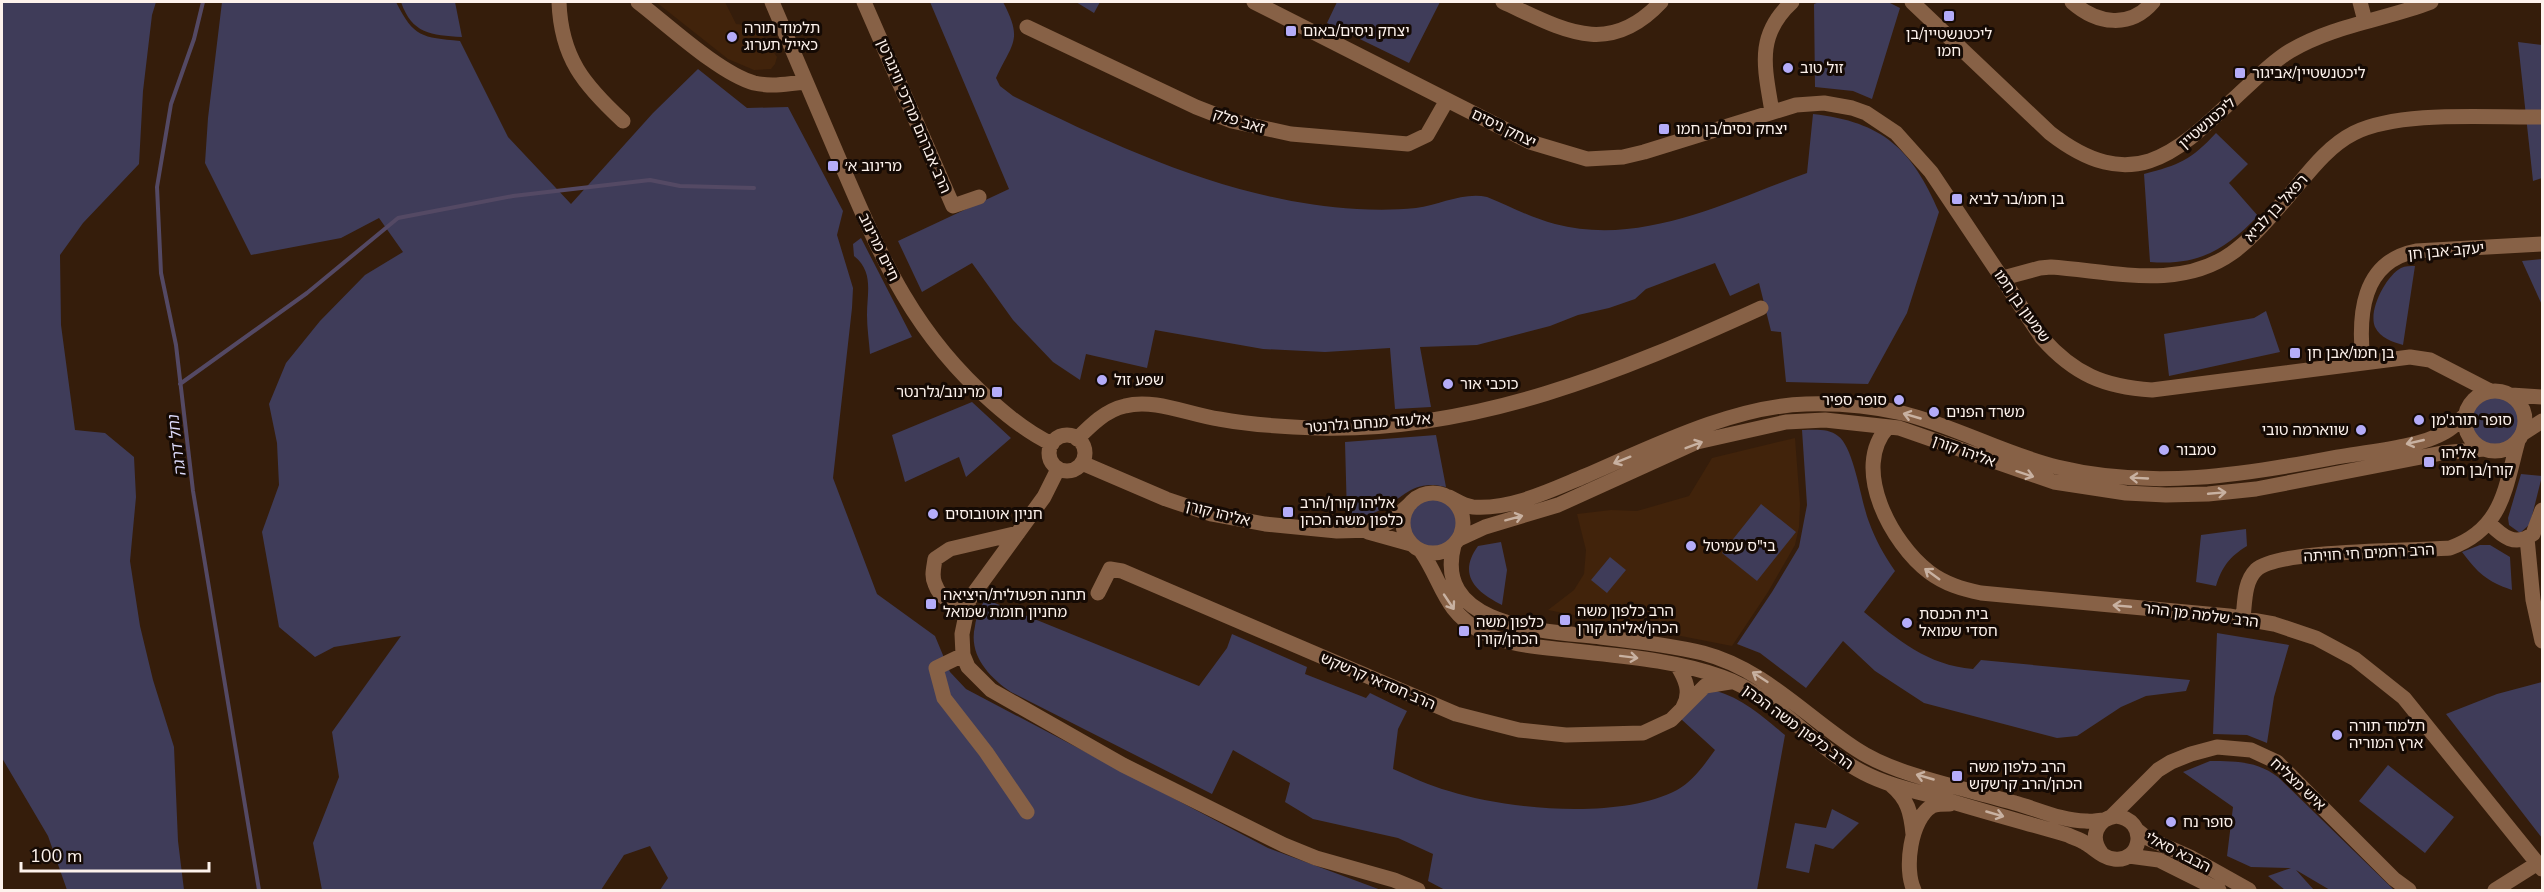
<svg xmlns="http://www.w3.org/2000/svg" width="2544" height="892" font-family="'Nunito Sans','Noto Sans Hebrew',sans-serif">
	<rect width="100%" height="100%" fill="#351d0b"/>
	<path fill="#41230b" d="M656 2H725L736 24 756 26 777 57 775 64 771 69 754 70 728 59Z
		M1795 438 1800 504 1799 527 1795 545 1768 592 1732 646 1548 610 1574 590 1584 574 1586 550 1577 514 1611 510 1637 511 1689 496 1712 458Z"/>
	<path fill="#3f3c59" d="M2 2H156L152 15 143 91 139 164 83 223 60 255 61 325 75 430 105 433 134 457 136 497 130 561 140 626 153 680 174 747 178 841 184 890H67L48 836 2 758Z
		M222 2H396C414 38 422 37 460 41L508 137 571 204 653 113 698 69 747 108 788 107 843 211 837 235 853 288 852 308 833 478 877 594 935 636 950 672 966 689 1268 848 1381 890H660L668 878 650 846 624 855 601 890H322L313 843 339 777 332 732 401 636 334 647 315 657 279 627 262 532 279 485 277 443 269 404 286 363 320 321 365 275 403 252 379 218 341 238 251 255 205 163 208 118Z
		M401 2H455L462 37C431 35 412 34 401 2Z
		M930 2H1003C1023 40 1013 42 996 78L1000 86 1013 96C1121 149 1235 202 1357 209 1376 210 1397 210 1416 208 1440 205 1463 192 1487 197 1509 206 1532 218 1555 224 1642 247 1728 201 1807 173L1813 114C1883 122 1912 149 1939 212L1907 313 1868 384 1786 382 1781 332 1771 331 1759 283 1730 296 1715 263 1646 289 1635 299 1609 308 1578 315 1550 326 1477 345 1420 347 1431 407 1395 409 1390 348 1325 352 1263 349 1155 330 1147 368 1086 354 1080 380 1053 362 1013 320 972 263 922 292 898 241 1009 189Z
		M1076 2H1100L1094 13Z
		M1337 2H1440L1409 63 1327 23Z
		M1819 2H1888L1900 8 1872 99 1853 91 1815 87 1814 4Z
		M2518 42 2542 45V178L2533 181Z
		M2216 133 2248 164 2229 183 2258 216C2226 249 2199 266 2150 262L2144 174C2179 165 2191 160 2216 133Z
		M861 238 912 337 870 354C869 341 867 328 867 315 867 292 874 272 854 256L853 244Z
		M2542 259V305L2522 261Z
		M2415 266 2403 345C2393 342 2380 338 2375 327 2368 310 2386 276 2401 268 2405 266 2410 266 2415 266Z
		M2266 311 2280 352 2169 376 2164 334 2254 318Z
		M2470 421a25 25 0 1 1 50 0a25 25 0 1 1-50 0Z
		M972 402 1011 438 966 477 959 457 905 482 892 435Z
		M1802 430C1813 430 1829 428 1838 436 1854 447 1861 502 1869 522 1875 539 1884 555 1895 571L1864 612C1898 640 1927 665 1973 669L1981 660 2190 680 2186 691 2146 696 2121 707 2077 736 2057 738 1924 703 1875 671 1843 641 1806 688 1760 653 1737 644 1772 592 1799 547 1807 505Z
		M1436 435 1446 487C1411 478 1403 500 1376 512 1367 516 1357 516 1347 516L1345 442Z
		M2521 474 2542 476 2530 524 2520 533 2509 525 2508 518Z
		M1409 523a24 24 0 1 1 48 0a24 24 0 1 1-48 0Z
		M1761 504 1796 532 1757 581 1722 553Z
		M2246 529 2247 546C2229 557 2222 567 2216 586L2196 582 2201 535Z
		M1501 542 1507 570 1502 605C1476 592 1457 575 1478 546Z
		M2480 545H2490L2510 557 2512 590C2486 581 2478 573 2462 552Z
		M1610 557 1626 570 1607 593 1591 580Z
		M985 599 1199 686 1227 648 1232 634 1307 667 1305 674 1366 698 1370 693 1407 711 1398 729 1393 769C1412 777 1430 786 1449 791 1509 810 1620 820 1677 790 1692 782 1705 764 1715 750L1681 719 1709 689C1740 696 1761 715 1785 735L1757 890H1445L1428 881 1433 854 1398 838 1313 819 1285 802 1290 783 1233 750 1212 794 1011 692C989 677 968 655 975 626 976 617 981 607 985 599Z
		M2217 633 2289 645 2274 697 2267 743 2247 735 2213 734Z
		M2542 682V838L2446 714 2497 694Z
		M2210 761C2235 761 2257 761 2278 777L2394 890H2330L2296 870 2314 890H2285L2268 876 2291 868 2251 867 2227 856 2233 807 2183 772Z
		M2388 765 2454 817 2425 853 2359 801Z
		M1832 809 1859 823 1833 849 1815 844 1809 873 1786 868 1795 823 1826 828Z"/>
	<g fill="none" stroke-linecap="round" stroke-linejoin="round">
		<path stroke="#544964" stroke-width="4" d="M203 2 194 39 171 104 157 187 161 273 176 345 193 491 259 890
			M180 384 307 293 398 218 513 196 650 180 680 186 754 188"/>
		<path stroke="#876146" stroke-width="15" d="M559 2C561 58 584 85 623 121
			M638 2C668 25 719 73 754 83 771 87 788 84 805 82
			M772 2C795 56 818 111 842 166 882 259 913 333 992 402 1010 418 1030 434 1052 444
			M864 2 953 206 979 197
			M1254 2 1530 142 1587 159 1623 157 1644 152 1796 105 1824 103 1852 108 1866 113 1896 133 1931 172 2042 338C2074 374 2104 387 2152 390L2410 357 2430 360 2490 391
			M1503 2C1562 29 1608 59 1661 2
			M1912 2 2050 133C2140 203 2184 144 2251 83 2263 72 2275 60 2290 51 2334 25 2384 20 2431 2
			M2072 2C2097 24 2130 29 2153 2
			M2360 2 2365 21
			M1027 27 1196 107 1232 121 1291 134 1408 144 1427 135 1447 100
			M1772 112C1765 68 1755 36 1792 2
			M2003 278 2040 268 2051 267C2111 271 2179 291 2232 253 2253 238 2269 218 2286 199 2306 176 2326 147 2354 133 2401 110 2489 118 2542 117
			M2363 362C2358 316 2361 262 2416 251L2542 244
			M2465 421a30 30 0 1 1 60 0a30 30 0 1 1-60 0Z
			M2511 395 2542 397
			M1888 427C1850 468 1892 544 1929 572 1945 584 1962 589 1981 593L2229 616 2274 624 2316 638 2355 659 2404 698 2542 869
			M2522 434 2542 421
			M1049 453a18 18 0 1 1 36 0a18 18 0 1 1-36 0Z
			M1077 439C1091 425 1106 410 1125 406 1154 398 1190 415 1219 419 1252 425 1285 427 1318 428 1475 432 1621 372 1761 308
			M1082 463 1166 499 1211 514 1265 524 1337 531 1374 530 1391 521 1411 503
			M1058 469 1044 497 969 600 962 634 963 655 968 667 991 690 1123 765 1284 845 1316 858 1394 880 1418 890
			M1403 523a30 30 0 1 1 60 0a30 30 0 1 1-60 0Z
			M1449 497C1457 501 1464 506 1473 507 1511 510 1551 490 1585 476 1652 447 1733 406 1806 404 1837 403 1871 406 1902 413 1955 426 2004 454 2057 467 2151 490 2244 475 2337 457 2366 452 2421 447 2445 432 2453 428 2459 421 2465 415
			M2489 523C2503 537 2515 547 2533 534L2542 510
			M1368 532 1411 544
			M2527 538 2533 600 2542 641
			M1459 539 1485 527 1558 505 1697 442 1786 422 1825 420 1899 428 2054 482 2126 493 2166 495 2208 494 2256 489 2442 453 2484 449
			M1454 545C1432 628 1548 631 1600 637 1635 641 1669 645 1703 653 1764 669 1805 716 1856 749 1896 776 1968 789 2015 803 2037 809 2062 821 2086 821 2092 822 2098 820 2104 820
			M1421 551C1443 583 1443 611 1482 632 1507 645 1538 647 1566 650 1618 656 1672 659 1722 677 1776 696 1813 747 1864 773 1885 784 1910 790 1933 796 1978 810 2023 822 2068 835 2073 838 2080 839 2085 843 2094 848 2103 858 2114 859 2142 863 2149 820 2116 816 2096 819 2089 838 2102 854
			M1098 593 1110 569 1122 571 1456 714 1519 730 1566 735 1643 733 1671 720 1705 686 1730 682
			M969 600C955 609 940 598 935 584 931 576 934 567 935 559L950 549 1018 533
			M2243 618C2245 602 2244 582 2256 570 2278 549 2413 551 2450 548 2503 529 2505 488 2518 441
			M963 655 936 668 944 698 986 752 1027 812
			M1677 665C1685 678 1692 692 1683 707
			M1891 785C1908 799 1911 813 1913 834
			M2111 817 2158 770 2171 762 2191 754 2217 747 2251 750 2277 762 2394 879 2409 890
			M2137 830 2147 838 2190 857 2249 890
			M2129 856 2159 860 2219 890
			M1914 890C1904 870 1910 819 1932 806 1937 804 1944 804 1950 804
			M2495 890 2538 863"/>
	</g>
	<defs><path id="oneway-shaft" d="M-6 0H5M1.5-3L5.5 0L1.5 3" fill="none" stroke-width="1.6" stroke-linecap="round" stroke-linejoin="round" transform="scale(1.5)"/></defs>
	<g stroke="#c8b1a1">
		<use href="#oneway-shaft" transform="translate(1912 416) rotate(-164)"/>
		<use href="#oneway-shaft" transform="translate(2415 442) rotate(167)"/>
		<use href="#oneway-shaft" transform="translate(1694 445) rotate(-21)"/>
		<use href="#oneway-shaft" transform="translate(1622 460) rotate(158)"/>
		<use href="#oneway-shaft" transform="translate(2025 474) rotate(18)"/>
		<use href="#oneway-shaft" transform="translate(2139 478) rotate(-177)"/>
		<use href="#oneway-shaft" transform="translate(2217 493) rotate(-5)"/>
		<use href="#oneway-shaft" transform="translate(1514 518) rotate(-15)"/>
		<use href="#oneway-shaft" transform="translate(1932 574) rotate(-144)"/>
		<use href="#oneway-shaft" transform="translate(1449 602) rotate(56)"/>
		<use href="#oneway-shaft" transform="translate(2122 606) rotate(-175)"/>
		<use href="#oneway-shaft" transform="translate(1629 657) rotate(7)"/>
		<use href="#oneway-shaft" transform="translate(1760 677) rotate(-147)"/>
		<use href="#oneway-shaft" transform="translate(1925 777) rotate(-164)"/>
		<use href="#oneway-shaft" transform="translate(1995 814) rotate(16)"/>
	</g>
	<g fill="#b4acf9" stroke="#150a04" stroke-width="2">
		<rect x="1943" y="10" width="12" height="12" rx="3"/>
		<rect x="1285" y="25" width="12" height="12" rx="3"/>
		<circle cx="732" cy="37" r="6"/>
		<circle cx="1788" cy="68" r="6"/>
		<rect x="2234" y="67" width="12" height="12" rx="3"/>
		<rect x="1658" y="123" width="12" height="12" rx="3"/>
		<rect x="827" y="160" width="12" height="12" rx="3"/>
		<rect x="1951" y="193" width="12" height="12" rx="3"/>
		<rect x="2289" y="347" width="12" height="12" rx="3"/>
		<circle cx="1102" cy="380" r="6"/>
		<circle cx="1448" cy="384" r="6"/>
		<rect x="991" y="386" width="12" height="12" rx="3"/>
		<circle cx="1899" cy="400" r="6"/>
		<circle cx="1934" cy="412" r="6"/>
		<circle cx="2419" cy="420" r="6"/>
		<circle cx="2361" cy="430" r="6"/>
		<circle cx="2164" cy="450" r="6"/>
		<rect x="2423" y="456" width="12" height="12" rx="3"/>
		<rect x="1282" y="506" width="12" height="12" rx="3"/>
		<circle cx="933" cy="514" r="6"/>
		<circle cx="1691" cy="546" r="6"/>
		<rect x="925" y="598" width="12" height="12" rx="3"/>
		<rect x="1559" y="614" width="12" height="12" rx="3"/>
		<circle cx="1907" cy="623" r="6"/>
		<rect x="1458" y="625" width="12" height="12" rx="3"/>
		<circle cx="2337" cy="735" r="6"/>
		<rect x="1951" y="770" width="12" height="12" rx="3"/>
		<circle cx="2171" cy="822" r="6"/>
	</g>
	<g text-anchor="middle" stroke-width="6" stroke-linejoin="round" paint-order="stroke">
		<g font-size="15" fill="#fdf2ec" stroke="#150a04" text-anchor="start">
			<text x="744" y="33">תלמוד תורה<tspan x="744" dy="17">כאייל תערוג</tspan></text>
			<text x="1303" y="36">יצחק ניסים/באום</text>
			<text x="1949" y="39" text-anchor="middle">ליכטנשטיין/בן<tspan x="1949" dy="17">חמו</tspan></text>
			<text x="1800" y="73">זול טוב</text>
			<text x="2252" y="78">ליכטנשטיין/אביגור</text>
			<text x="1676" y="134">יצחק נסים/בן חמו</text>
			<text x="845" y="171">מרינוב א׳</text>
			<text x="1969" y="204">בן חמו/בר לביא</text>
			<text x="2307" y="358">בן חמו/אבן חן</text>
			<text x="1114" y="385">שפע זול</text>
			<text x="1460" y="389">כוכבי אור</text>
			<text x="985" y="397" text-anchor="end">מרינוב/גלרנטר</text>
			<text x="1887" y="405" text-anchor="end">סופר ספיר</text>
			<text x="1946" y="417">משרד הפנים</text>
			<text x="2431" y="425">סופר תורג'מן</text>
			<text x="2349" y="435" text-anchor="end">שווארמה טובי</text>
			<text x="2176" y="455">טמבור</text>
			<text x="2441" y="458">אליהו<tspan x="2441" dy="17">קורן/בן חמו</tspan></text>
			<text x="1300" y="508">אליהו קורן/הרב<tspan x="1300" dy="17">כלפון משה הכהן</tspan></text>
			<text x="945" y="519">חניון אוטובוסים</text>
			<text x="1703" y="551">בי"ס עמיטל</text>
			<text x="943" y="600">תחנה תפעולית/היציאה<tspan x="943" dy="17">מחניון חומת שמואל</tspan></text>
			<text x="1577" y="616">הרב כלפון משה<tspan x="1577" dy="17">הכהן/אליהו קורן</tspan></text>
			<text x="1919" y="619">בית הכנסת<tspan x="1919" dy="17">חסדי שמואל</tspan></text>
			<text x="1476" y="627">כלפון משה<tspan x="1476" dy="17">הכהן/קורן</tspan></text>
			<text x="2349" y="731">תלמוד תורה<tspan x="2349" dy="17">ארץ המוריה</tspan></text>
			<text x="1969" y="772">הרב כלפון משה<tspan x="1969" dy="17">הכהן/הרב קרשקש</tspan></text>
			<text x="2183" y="827">סופר נח</text>
		</g>
		<g font-size="15" fill="#fdf2ec" stroke="#150a04">
			<text transform="translate(914 116) rotate(67)" y="5">הרב אברהם מרדכי ווינגרטן</text>
			<text transform="translate(1239 121) rotate(17)" y="5">זאב פלק</text>
			<text transform="translate(2207 123) rotate(-41)" y="5">ליכטנשטיין</text>
			<text transform="translate(1504 128) rotate(26)" y="5">יצחק ניסים</text>
			<text transform="translate(2276 208) rotate(-47)" y="5">רפאל בן לביא</text>
			<text transform="translate(879 247) rotate(64)" y="5">חיים מרינוב</text>
			<text transform="translate(2446 251) rotate(-5)" y="5">יעקב אבן חן</text>
			<text transform="translate(2022 306) rotate(55)" y="5">שמעון בן חמו</text>
			<text transform="translate(1368 423) rotate(-4)" y="5">אלעזר מנחם גלרנטר</text>
			<text transform="translate(1964 451) rotate(20)" y="5">אליהו קורן</text>
			<text transform="translate(1218 513) rotate(14)" y="5">אליהו קורן</text>
			<text transform="translate(2369 553) rotate(-3)" y="5">הרב רחמים חי חויתה</text>
			<text transform="translate(2201 615) rotate(7)" y="5">הרב שלמה מן ההר</text>
			<text transform="translate(1378 681) rotate(23)" y="5">הרב חסדאי קרשקש</text>
			<text transform="translate(1798 727) rotate(36)" y="5">הרב כלפון משה הכהן</text>
			<text transform="translate(2298 784) rotate(43)" y="5">איש מצליח</text>
			<text transform="translate(2178 852) rotate(27)" y="5">הבבא סאלי</text>
		</g>
		<g font-size="16" font-style="italic" fill="#dcdafa" stroke="#150a04">
			<text transform="translate(176 446) rotate(-97)" y="6">נחל דרגה</text>
		</g>
	</g>
	<rect width="2544" height="892" fill="none" stroke="#fdf2ec" stroke-width="6"/>
	<path d="M21 862v9h188v-9" fill="none" stroke="#fdf2ec" stroke-width="3"/>
	<text x="30" y="862" font-size="18" fill="#fdf2ec" stroke="#150a04" stroke-width="4.5" paint-order="stroke">100 m</text>
</svg>
